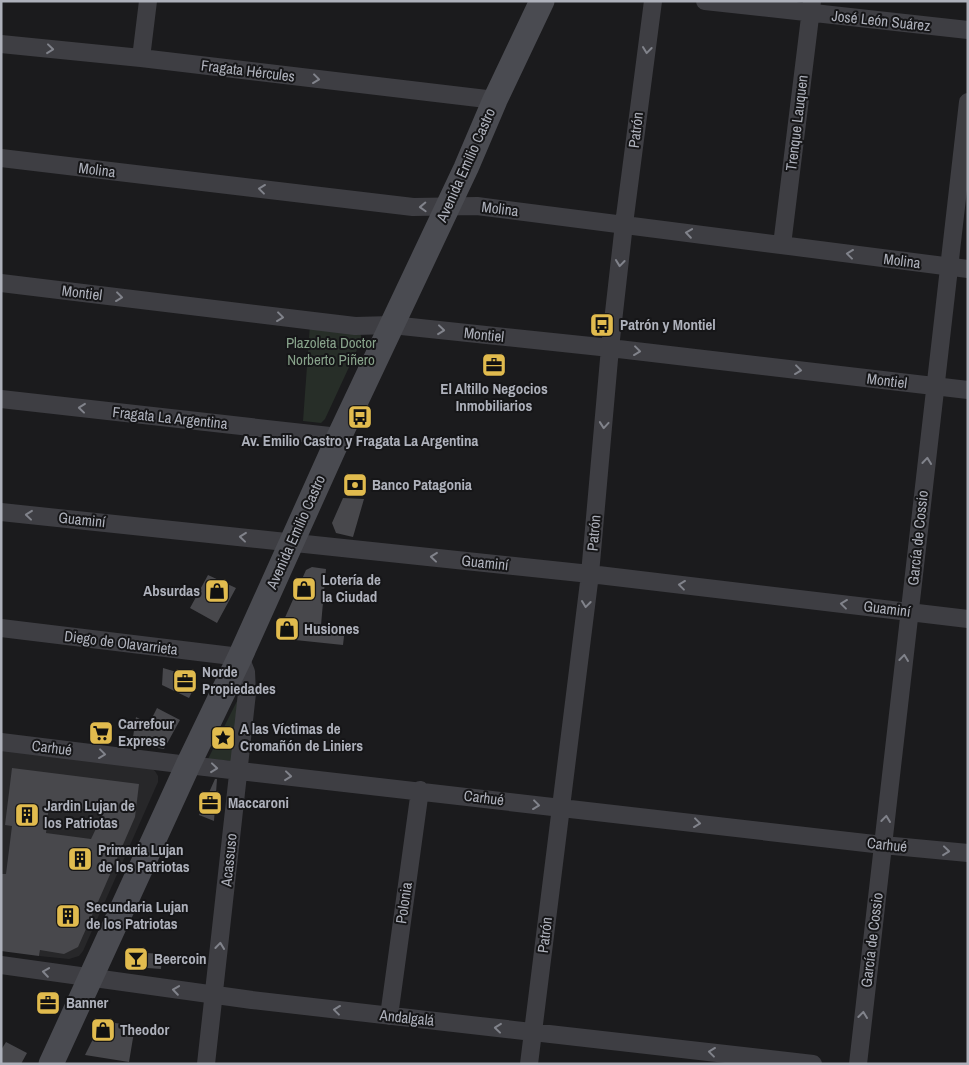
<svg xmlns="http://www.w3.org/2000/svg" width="969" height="1065" font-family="'Archivo Narrow',sans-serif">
	<rect width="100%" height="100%" fill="#1b1b1d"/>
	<path fill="#272729" d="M1 748 150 767 155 771 158 776V782L83 951 79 956 69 959 39 956 49 880 1 874Z"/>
	<path fill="#272e28" d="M310 325 360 332 362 339 325 419 321 423 303 421Z
		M238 699 233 761 208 759Z"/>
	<path fill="#48484c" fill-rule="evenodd" d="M343 498 364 499 353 537 336 533 332 523Z
		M312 567 326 569 321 625 345 628 343 645 276 638 306 570Z
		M208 575 236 588 217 623 190 608Z
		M163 668 190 676 196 684 189 698 162 685Z
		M157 708 180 720 164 749 132 744 136 717 149 724Z
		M12 768 139 784 135 817 105 886 78 947 64 954 40 950 39 956 1 951V874H6L12 826 5 825ZM49 805 104 812 91 839 46 833Z
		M215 779H217L214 821 199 815Z
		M131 952 162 954 161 969 134 967 130 960Z
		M102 1021 135 1026 129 1062 85 1055Z
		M6 1042 27 1053 21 1064H1V1050Z"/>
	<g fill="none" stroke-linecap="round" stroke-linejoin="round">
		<path stroke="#3e3e43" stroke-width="18" d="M705 1 968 30
			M1 44 141 58 495 100
			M141 58 148 1
			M1 158 413 207 477 206 968 269
			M782 245 812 1
			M1 283 355 326 392 325 610 348 968 390
			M1 399 339 437
			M1 512 590 574 968 619
			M1 628 240 657 246 672 247 693 206 1064
			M1 742 188 765 883 845 968 853
			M1 965 252 1000 813 1064
			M389 1016 420 790
			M529 1064 590 574 610 348 624 224 653 1
			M858 1064 968 102"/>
		<path stroke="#4a4b51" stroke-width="25" d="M51 1064 188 765 240 657 339 437 466 168 495 100 542 1"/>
	</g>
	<defs><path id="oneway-chevron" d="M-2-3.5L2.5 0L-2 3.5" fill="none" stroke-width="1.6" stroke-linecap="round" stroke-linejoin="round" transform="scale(1.25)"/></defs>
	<g stroke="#81838b">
		<use href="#oneway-chevron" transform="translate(50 49) rotate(6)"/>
		<use href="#oneway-chevron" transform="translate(647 50) rotate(97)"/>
		<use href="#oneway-chevron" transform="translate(316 79) rotate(7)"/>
		<use href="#oneway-chevron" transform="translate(262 189) rotate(-173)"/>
		<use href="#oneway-chevron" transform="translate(423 207) rotate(178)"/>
		<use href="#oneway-chevron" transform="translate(689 233) rotate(-172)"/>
		<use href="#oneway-chevron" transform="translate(850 254) rotate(-173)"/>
		<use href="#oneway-chevron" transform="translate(620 263) rotate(96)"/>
		<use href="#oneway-chevron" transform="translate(119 297) rotate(7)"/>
		<use href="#oneway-chevron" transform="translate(280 317) rotate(7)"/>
		<use href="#oneway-chevron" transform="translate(441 330) rotate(6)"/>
		<use href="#oneway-chevron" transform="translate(637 351) rotate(7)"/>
		<use href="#oneway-chevron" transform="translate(798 370) rotate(7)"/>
		<use href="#oneway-chevron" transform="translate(82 408) rotate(-174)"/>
		<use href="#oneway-chevron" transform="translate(604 425) rotate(95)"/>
		<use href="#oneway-chevron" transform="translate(927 461) rotate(-84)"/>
		<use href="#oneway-chevron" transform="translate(29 515) rotate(-174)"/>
		<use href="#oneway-chevron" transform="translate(243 537) rotate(-174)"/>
		<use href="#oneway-chevron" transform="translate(434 557) rotate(-174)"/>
		<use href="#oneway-chevron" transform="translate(682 585) rotate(-173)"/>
		<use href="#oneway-chevron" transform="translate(586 604) rotate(97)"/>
		<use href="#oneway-chevron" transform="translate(844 604) rotate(-173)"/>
		<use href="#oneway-chevron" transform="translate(904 658) rotate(-83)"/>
		<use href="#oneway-chevron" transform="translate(102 754) rotate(7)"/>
		<use href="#oneway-chevron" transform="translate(214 768) rotate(6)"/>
		<use href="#oneway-chevron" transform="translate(288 776) rotate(6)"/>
		<use href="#oneway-chevron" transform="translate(536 805) rotate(7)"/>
		<use href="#oneway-chevron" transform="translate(886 819) rotate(-83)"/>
		<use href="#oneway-chevron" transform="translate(697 823) rotate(7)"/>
		<use href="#oneway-chevron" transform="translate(946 851) rotate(6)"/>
		<use href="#oneway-chevron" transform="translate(220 946) rotate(-84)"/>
		<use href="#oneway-chevron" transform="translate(46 972) rotate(-172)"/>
		<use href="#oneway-chevron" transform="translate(176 990) rotate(-172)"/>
		<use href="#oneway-chevron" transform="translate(337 1010) rotate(-173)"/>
		<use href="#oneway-chevron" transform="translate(863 1015) rotate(-83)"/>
		<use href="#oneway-chevron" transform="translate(498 1028) rotate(-174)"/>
		<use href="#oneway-chevron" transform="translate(712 1052) rotate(-173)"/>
	</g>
	<defs>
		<symbol id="bus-square" viewBox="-11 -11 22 22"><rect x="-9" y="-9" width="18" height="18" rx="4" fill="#e1bb4e" stroke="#161618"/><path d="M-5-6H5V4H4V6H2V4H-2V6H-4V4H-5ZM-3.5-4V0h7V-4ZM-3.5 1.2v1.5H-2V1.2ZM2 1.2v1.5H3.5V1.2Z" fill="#111"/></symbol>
		<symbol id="office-square" viewBox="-11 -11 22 22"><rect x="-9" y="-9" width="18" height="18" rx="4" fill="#e1bb4e" stroke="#161618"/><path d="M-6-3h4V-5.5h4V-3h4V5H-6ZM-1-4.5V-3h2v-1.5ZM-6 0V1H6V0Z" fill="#111"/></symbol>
		<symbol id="bank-square" viewBox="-11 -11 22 22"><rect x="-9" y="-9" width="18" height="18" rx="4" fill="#e1bb4e" stroke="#161618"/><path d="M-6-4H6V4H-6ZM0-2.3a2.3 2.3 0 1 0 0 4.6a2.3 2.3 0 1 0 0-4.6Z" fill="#111"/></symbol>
		<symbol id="shop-square" viewBox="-11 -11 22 22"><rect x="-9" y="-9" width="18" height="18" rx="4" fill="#e1bb4e" stroke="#161618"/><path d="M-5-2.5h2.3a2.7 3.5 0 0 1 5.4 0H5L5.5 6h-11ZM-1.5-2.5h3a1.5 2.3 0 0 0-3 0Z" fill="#111"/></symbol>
		<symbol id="supermarket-square" viewBox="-11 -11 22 22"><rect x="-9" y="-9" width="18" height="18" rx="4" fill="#e1bb4e" stroke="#161618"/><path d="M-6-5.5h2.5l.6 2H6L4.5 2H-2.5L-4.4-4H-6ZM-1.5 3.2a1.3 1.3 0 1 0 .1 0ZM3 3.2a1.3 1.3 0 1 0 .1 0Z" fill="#111"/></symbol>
		<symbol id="sight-square" viewBox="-11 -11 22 22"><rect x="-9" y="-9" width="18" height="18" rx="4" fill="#e1bb4e" stroke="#161618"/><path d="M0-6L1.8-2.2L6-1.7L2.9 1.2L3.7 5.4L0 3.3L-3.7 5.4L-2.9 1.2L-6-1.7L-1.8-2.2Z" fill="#111"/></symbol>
		<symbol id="building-square" viewBox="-11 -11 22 22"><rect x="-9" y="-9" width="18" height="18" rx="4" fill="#e1bb4e" stroke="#161618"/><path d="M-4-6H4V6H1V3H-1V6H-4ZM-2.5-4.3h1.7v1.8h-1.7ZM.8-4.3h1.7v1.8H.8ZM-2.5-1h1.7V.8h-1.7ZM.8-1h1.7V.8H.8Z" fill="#111"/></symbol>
		<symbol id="bar-square" viewBox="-11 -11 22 22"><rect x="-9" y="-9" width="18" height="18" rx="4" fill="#e1bb4e" stroke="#161618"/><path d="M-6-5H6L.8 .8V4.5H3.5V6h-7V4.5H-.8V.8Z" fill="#111"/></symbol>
	</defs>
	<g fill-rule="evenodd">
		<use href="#bus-square" x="588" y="311" width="28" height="28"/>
		<use href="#office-square" x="480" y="351" width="28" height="28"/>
		<use href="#bus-square" x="346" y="403" width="28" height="28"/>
		<use href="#bank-square" x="341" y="471" width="28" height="28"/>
		<use href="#shop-square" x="290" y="575" width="28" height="28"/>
		<use href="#shop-square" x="203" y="577" width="28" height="28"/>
		<use href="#shop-square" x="273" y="615" width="28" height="28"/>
		<use href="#office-square" x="171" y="667" width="28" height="28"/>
		<use href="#supermarket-square" x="87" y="719" width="28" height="28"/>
		<use href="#sight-square" x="209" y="724" width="28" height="28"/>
		<use href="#office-square" x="196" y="789" width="28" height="28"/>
		<use href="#building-square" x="13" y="801" width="28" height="28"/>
		<use href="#building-square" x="66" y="845" width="28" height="28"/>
		<use href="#building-square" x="54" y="902" width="28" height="28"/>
		<use href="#bar-square" x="122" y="945" width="28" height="28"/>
		<use href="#office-square" x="34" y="989" width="28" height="28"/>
		<use href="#shop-square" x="89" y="1016" width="28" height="28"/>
	</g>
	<g text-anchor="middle" stroke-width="4" stroke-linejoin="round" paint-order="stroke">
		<g font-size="15" fill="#aeb1bb" stroke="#161618">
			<text transform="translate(881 21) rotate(6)" y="5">José León Suárez</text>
			<text transform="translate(248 71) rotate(7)" y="5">Fragata Hércules</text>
			<text transform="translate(797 123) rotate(-83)" y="5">Trenque Lauquen</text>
			<text transform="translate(636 130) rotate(-83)" y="5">Patrón</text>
			<text transform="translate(466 165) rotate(-66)" y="5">Avenida Emilio Castro</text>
			<text transform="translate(97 170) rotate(7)" y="5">Molina</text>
			<text transform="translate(500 209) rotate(7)" y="5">Molina</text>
			<text transform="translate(902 261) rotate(7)" y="5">Molina</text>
			<text transform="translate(82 293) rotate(7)" y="5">Montiel</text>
			<text transform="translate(484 335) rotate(6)" y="5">Montiel</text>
			<text transform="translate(887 381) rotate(7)" y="5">Montiel</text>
			<text transform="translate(170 418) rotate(6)" y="5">Fragata La Argentina</text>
			<text transform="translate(82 520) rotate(6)" y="5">Guaminí</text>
			<text transform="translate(296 532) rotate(-66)" y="5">Avenida Emilio Castro</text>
			<text transform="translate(594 533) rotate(-85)" y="5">Patrón</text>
			<text transform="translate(918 538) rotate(-84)" y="5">García de Cossio</text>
			<text transform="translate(485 563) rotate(6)" y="5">Guaminí</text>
			<text transform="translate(887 609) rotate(7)" y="5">Guaminí</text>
			<text transform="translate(121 643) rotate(7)" y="5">Diego de Olavarrieta</text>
			<text transform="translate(52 748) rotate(7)" y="5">Carhué</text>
			<text transform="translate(484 798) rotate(7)" y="5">Carhué</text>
			<text transform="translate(887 845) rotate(6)" y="5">Carhué</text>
			<text transform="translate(229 860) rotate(-84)" y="5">Acassuso</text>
			<text transform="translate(404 903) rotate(-82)" y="5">Polonia</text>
			<text transform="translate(545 935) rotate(-83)" y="5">Patrón</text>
			<text transform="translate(872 940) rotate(-83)" y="5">García de Cossio</text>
			<text transform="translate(407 1018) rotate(6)" y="5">Andalgalá</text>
		</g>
		<g font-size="15" font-weight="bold" fill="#aeb1bb" stroke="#161618" text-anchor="start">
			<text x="620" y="330">Patrón y Montiel</text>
			<text x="494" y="394" text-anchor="middle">El Altillo Negocios<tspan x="494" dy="17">Inmobiliarios</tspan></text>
			<text x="360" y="446" text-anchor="middle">Av. Emilio Castro y Fragata La Argentina</text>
			<text x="372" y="490">Banco Patagonia</text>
			<text x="322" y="585">Lotería de<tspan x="322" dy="17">la Ciudad</tspan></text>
			<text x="200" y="596" text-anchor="end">Absurdas</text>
			<text x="304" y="634">Husiones</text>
			<text x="202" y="677">Norde<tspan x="202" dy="17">Propiedades</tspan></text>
			<text x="118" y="729">Carrefour<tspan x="118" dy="17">Express</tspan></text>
			<text x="240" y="734">A las Víctimas de<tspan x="240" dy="17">Cromañón de Liniers</tspan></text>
			<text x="228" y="808">Maccaroni</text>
			<text x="44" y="811">Jardin Lujan de<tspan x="44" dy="17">los Patriotas</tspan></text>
			<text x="98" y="855">Primaria Lujan<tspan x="98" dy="17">de los Patriotas</tspan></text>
			<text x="86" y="912">Secundaria Lujan<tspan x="86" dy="17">de los Patriotas</tspan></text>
			<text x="154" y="964">Beercoin</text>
			<text x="66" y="1008">Banner</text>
			<text x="120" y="1035">Theodor</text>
		</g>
		<g font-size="15" fill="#88a38b" stroke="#161618">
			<text x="331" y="348">Plazoleta Doctor<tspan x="331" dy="17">Norberto Piñero</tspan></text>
		</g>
	</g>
	<rect width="969" height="1065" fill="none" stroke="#aeb1bb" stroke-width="5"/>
</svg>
